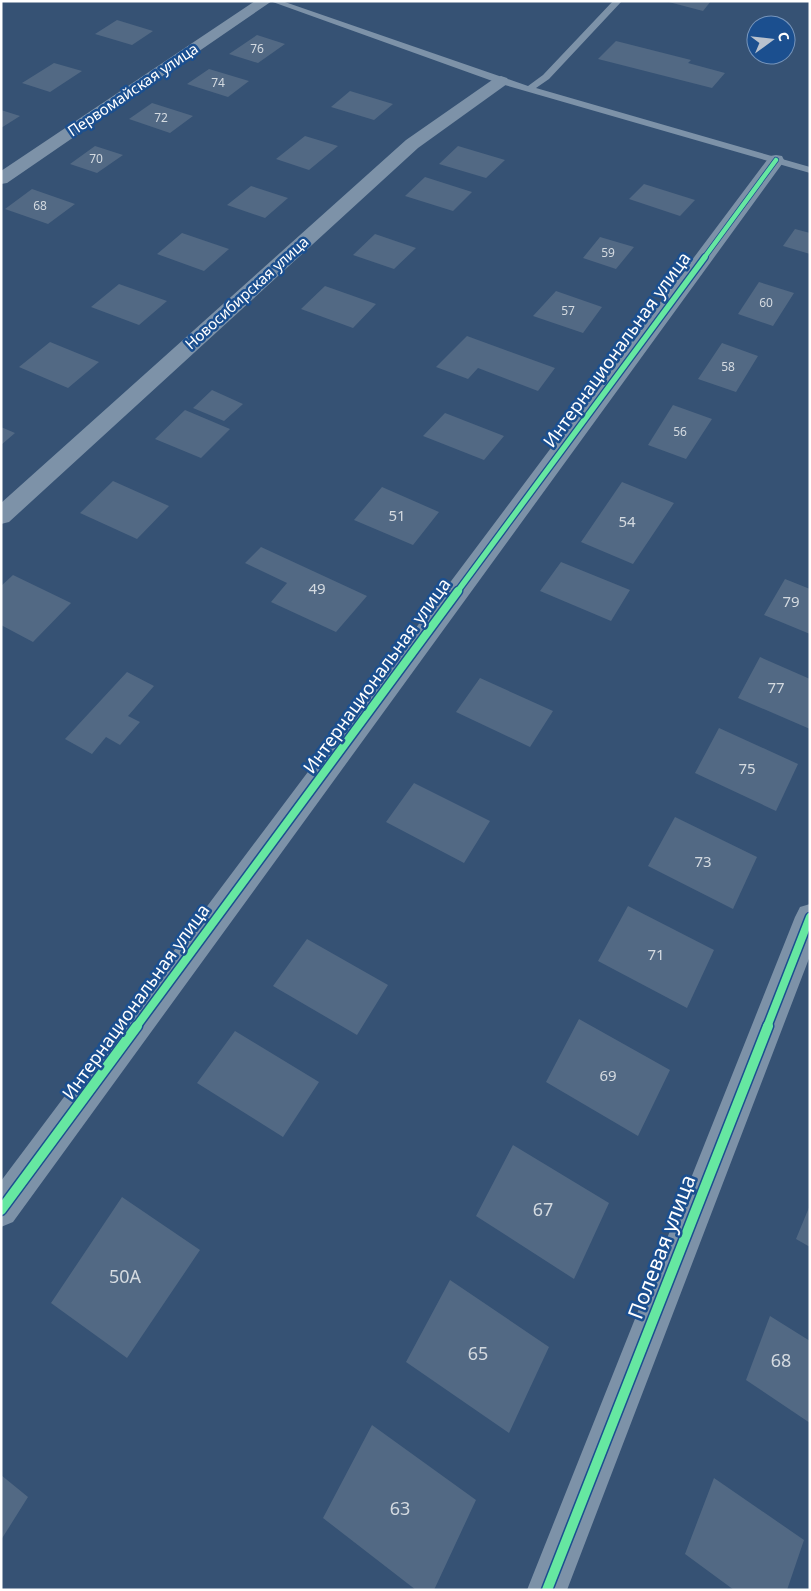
<svg xmlns="http://www.w3.org/2000/svg" width="811" height="1591" font-family="'Noto Sans',sans-serif">
	<rect width="100%" height="100%" fill="#365274"/>
	<path fill="#526984" d="M665 1H711L703 11Z
		M117 20 153 31 132 45 95 34Z
		M257 35 285 44 258 63 229 54Z
		M616 41 691 60 688 63 725 73 712 88 598 59Z
		M54 63 82 71 50 92 22 83Z
		M209 69 249 81 228 97 187 84Z
		M350 91 393 104 374 120 331 107Z
		M152 103 193 116 170 133 129 119Z
		M1 110 20 116 1 128Z
		M305 136 338 146 309 170 276 159Z
		M95 146 123 155 97 173 70 164Z
		M458 146 505 160 486 178 439 164Z
		M425 177 472 192 453 211 405 196Z
		M644 184 695 200 680 216 629 199Z
		M251 186 288 198 265 218 227 205Z
		M32 189 75 204 48 224 5 209Z
		M795 229 810 233V254L783 246Z
		M182 233 229 249 204 271 157 254Z
		M375 234 416 248 394 269 353 255Z
		M600 237 634 247 616 269 583 258Z
		M759 282 794 293 773 326 738 314Z
		M119 284 167 301 139 325 91 307Z
		M325 286 376 304 353 328 301 309Z
		M556 291 602 307 583 333 533 316Z
		M467 336 555 368 538 391 478 368 468 379 436 367Z
		M50 342 99 362 68 388 19 367Z
		M722 343 758 356 736 392 698 379Z
		M212 390 243 404 224 421 193 408Z
		M673 405 712 419 686 459 648 445Z
		M185 410 230 429 201 458 155 439Z
		M445 413 504 436 484 460 423 436Z
		M1 427 15 433 1 445Z
		M113 481 169 506 137 539 80 513Z
		M622 482 674 503 633 564 581 542Z
		M382 487 439 512 413 545 354 520Z
		M261 547 367 596 336 632 271 602 287 583 245 563Z
		M561 562 630 590 611 621 540 591Z
		M13 575 71 603 33 642 1 625V586Z
		M785 579 810 589V634L764 615Z
		M760 657 810 679V729L738 698Z
		M127 672 154 686 128 716 140 722 120 745 106 737 92 754 65 739Z
		M480 678 553 711 530 747 456 712Z
		M719 728 798 764 776 811 695 773Z
		M414 783 490 821 464 863 386 822Z
		M675 817 757 857 733 909 648 866Z
		M628 906 714 950 687 1008 598 961Z
		M307 939 388 985 357 1035 273 986Z
		M579 1019 670 1070 638 1136 546 1082Z
		M235 1031 319 1082 283 1137 197 1083Z
		M513 1145 609 1203 574 1279 476 1216Z
		M122 1197 200 1250 127 1358 51 1303Z
		M810 1205V1247L796 1239Z
		M450 1280 549 1347 509 1433 406 1362Z
		M770 1316 810 1341V1423L746 1380Z
		M372 1425 476 1500 434 1590H416L323 1518Z
		M1 1475 28 1497 1 1540Z
		M714 1478 804 1540 787 1590H734L685 1554Z"/>
	<g fill="none" stroke-linecap="round" stroke-linejoin="round">
		<path fill="#7d92a8" fill-rule="evenodd" d="M270 1H282L528 86 543 75 613 1H622L549 79 536 88 810 167V173L498 83Z"/>
		<path fill="#7d92a8" fill-rule="evenodd" d="M255 1H272L7 183 1 184V171Z
			M501 76 507 78 509 81 507 84 418 148 9 522 1 524V503L406 140 495 78Z
			M776 155 782 156 784 160 782 164 13 1222 1 1227V1181L770 156Z
			M810 904V956L567 1590H527L795 917 800 907Z"/>
		<defs>
			<path id="cycleway-far3" d="M704 258 776 160"/>
			<path id="cycleway-far2" d="M457 592 705 257"/>
			<path id="cycleway-far1" d="M136 1027 458 591
				M767 1027 810 917"/>
			<path id="cycleway" d="M1 1210 137 1026
				M547 1590 768 1026"/>
		</defs>
		<use href="#cycleway-far3" stroke="#1b4f8f" stroke-width="6"/>
		<use href="#cycleway-far2" stroke="#1b4f8f" stroke-width="8"/>
		<use href="#cycleway-far1" stroke="#1b4f8f" stroke-width="11"/>
		<use href="#cycleway" stroke="#1b4f8f" stroke-width="13"/>
		<use href="#cycleway-far3" stroke="#66e7a1" stroke-width="4.5"/>
		<use href="#cycleway-far2" stroke="#66e7a1" stroke-width="5.5"/>
		<use href="#cycleway-far1" stroke="#66e7a1" stroke-width="8"/>
		<use href="#cycleway" stroke="#66e7a1" stroke-width="10"/>
	</g>
	<g text-anchor="middle" stroke-width="5" stroke-linejoin="round" paint-order="stroke">
		<g font-size="12" fill="#d4dae0">
			<text x="257" y="53">76</text>
			<text x="218" y="87">74</text>
			<text x="161" y="122">72</text>
			<text x="96" y="163">70</text>
			<text x="40" y="210">68</text>
			<text x="608" y="257">59</text>
			<text x="766" y="307">60</text>
			<text x="568" y="315">57</text>
			<text x="728" y="371">58</text>
			<text x="680" y="436">56</text>
		</g>
		<g font-size="15" fill="#fff" stroke="#1b4f8f">
			<text transform="translate(133 90) rotate(-34)" y="5">Первомайская улица</text>
			<text transform="translate(247 293) rotate(-42)" y="5">Новосибирская улица</text>
		</g>
		<g font-size="15" fill="#d4dae0">
			<text x="397" y="521">51</text>
			<text x="627" y="527">54</text>
			<text x="317" y="594">49</text>
			<text x="791" y="607">79</text>
			<text x="776" y="693">77</text>
			<text x="747" y="774">75</text>
			<text x="703" y="867">73</text>
			<text x="656" y="960">71</text>
			<text x="608" y="1081">69</text>
		</g>
		<g font-size="18" fill="#fff" stroke="#1b4f8f">
			<text transform="translate(617 350) rotate(-54)" y="6">Интернациональная улица</text>
			<text transform="translate(377 676) rotate(-54)" y="6">Интернациональная улица</text>
			<text transform="translate(136 1002) rotate(-54)" y="6">Интернациональная улица</text>
		</g>
		<g font-size="18" fill="#d4dae0">
			<text x="543" y="1216">67</text>
			<text x="125" y="1283">50А</text>
			<text x="478" y="1360">65</text>
			<text x="781" y="1367">68</text>
			<text x="400" y="1515">63</text>
		</g>
		<g font-size="21" fill="#fff" stroke="#1b4f8f">
			<text transform="translate(662 1247) rotate(-69)" y="7">Полевая улица</text>
		</g>
	</g>
	<rect width="811" height="1591" fill="none" stroke="#ffffff" stroke-width="5"/>
	<g transform="translate(771 40) rotate(75)"><circle r="24" fill="#1b4f8f" stroke="#7695bc"/>
	<path d="M0-4L9 19L0 12L-9 19Z" fill="#b9c2ce"/>
	<text y="-8" font-size="14" font-weight="bold" text-anchor="middle" fill="#ffffff">С</text>
	</g>
</svg>
